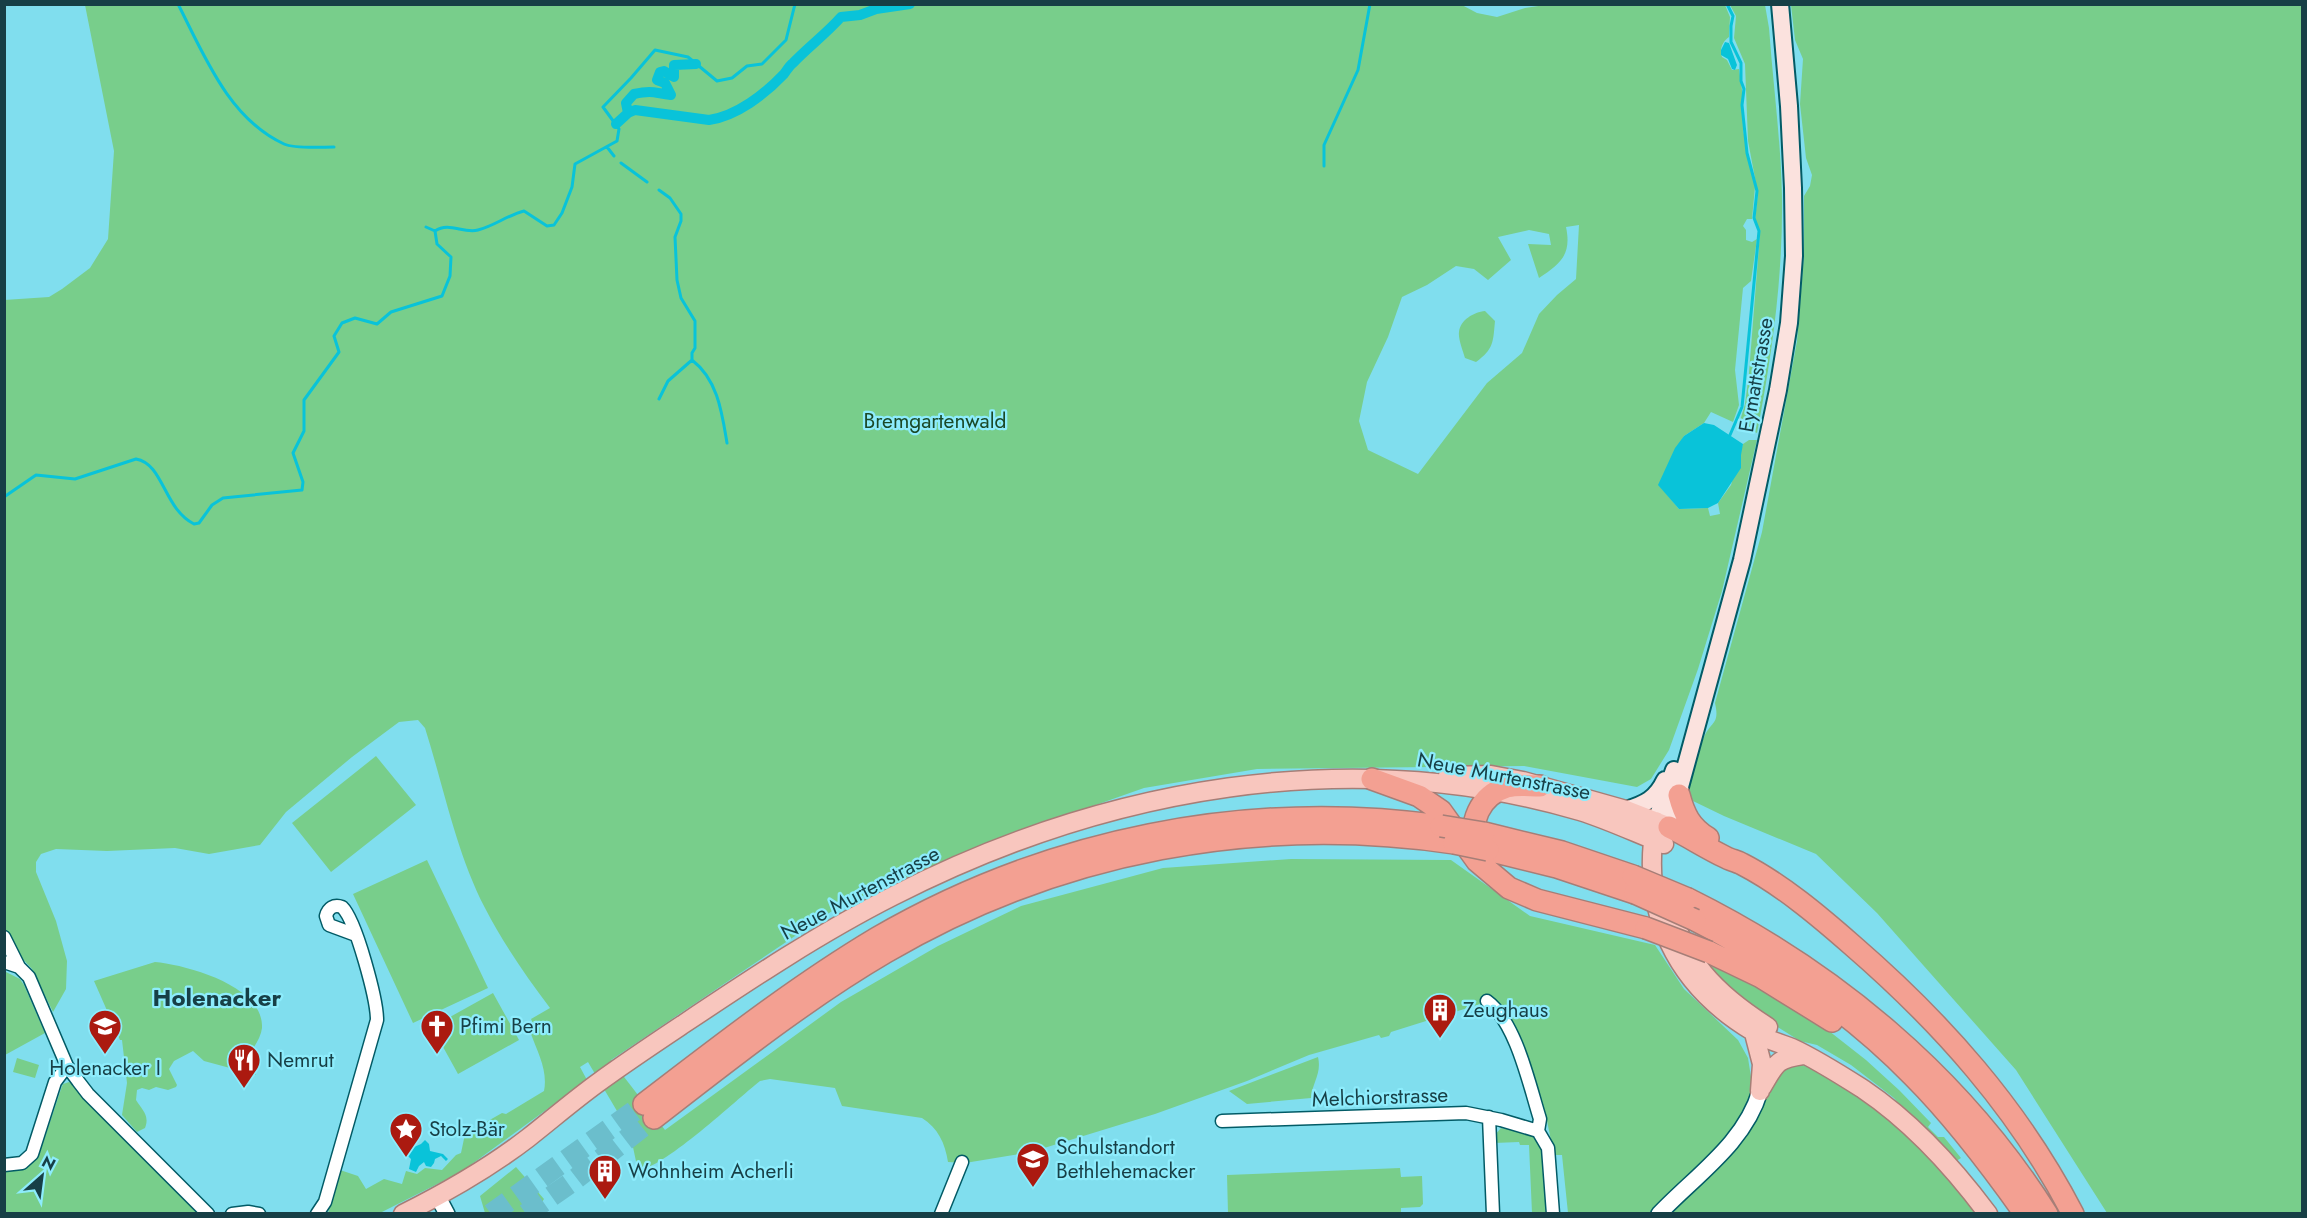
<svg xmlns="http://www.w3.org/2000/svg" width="2307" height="1218" font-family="Jost,sans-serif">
	<rect width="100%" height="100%" fill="#80deee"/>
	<path fill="#78ce8b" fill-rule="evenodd" d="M1460 4 1477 13 1497 17 1525 8 1545 5H1725L1730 17 1729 37C1723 41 1719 49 1722 57L1727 60 1732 70 1739 69 1742 90 1743 130 1755 187 1752 219H1747L1743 226 1746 230V240L1752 242 1757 239 1751 281 1743 288 1735 370 1739 405 1733 422 1711 412 1704 423 1684 436 1659 485 1679 509 1708 508 1710 516 1720 514 1718 503 1731 485 1743 444 1749 440H1757L1722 591 1698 669 1669 750 1651 779 1637 787 1524 766 1257 769 1144 788 996 840 841 905 611 1060 665 1130 841 1002 938 946 1021 906 1163 868 1291 859 1451 860 1530 916 1655 945 1684 989 1738 1040 1748 1058 1751 1077 1769 1086 1791 1062C1807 1065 1819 1073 1833 1081 1896 1116 1933 1159 1979 1213H1568L1562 1155H1554L1547 1121 1521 1046 1493 1000 1391 1032 1389 1036 1381 1038 1379 1035 1309 1055 1247 1081 1155 1114 1031 1152 965 1163 948 1162C945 1143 938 1128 922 1118L842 1106 835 1088 770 1079 760 1081C735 1101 667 1165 640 1170L637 1166 630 1133 588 1062 580 1067 587 1080 461 1172 380 1213H328L340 1170 358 1176 366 1189 384 1179 402 1184 406 1171 417 1174 425 1168 442 1170 456 1155 461 1153 465 1134 502 1113 506 1114 544 1091C548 1071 538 1053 531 1034L536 1030 531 1019 550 1008C526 976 503 943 485 908 456 852 444 788 425 728L418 720 399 722 352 757 286 812 260 845 209 854 175 848 107 851 56 849 41 854 36 862V872L56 921 67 961 66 989 53 1012 32 969 19 955 5 931 4 300 49 297 62 289 90 268 108 239 114 151 85 5ZM1579 225 1576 279 1557 295 1539 314 1522 353 1487 383 1418 474 1368 450 1359 421 1367 382 1388 337 1402 297 1427 285 1456 266 1474 269 1488 280 1511 260 1498 237 1529 230 1549 234 1551 245 1528 244 1539 278C1560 264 1572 255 1566 227Z
		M1730 5H1765L1769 28C1773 84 1781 141 1782 197 1783 277 1772 355 1757 433L1739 424 1745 404 1749 373 1760 233 1755 219 1758 194 1748 141 1745 64 1734 38 1736 16Z
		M1791 5H2302V1213H2107L2016 1070 1877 913 1816 854 1724 816 1693 801C1692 798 1690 796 1689 792 1688 784 1700 746 1704 737 1711 721 1720 725 1715 703L1762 532 1797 341 1804 255V196L1810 186 1812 175 1806 158 1800 104 1803 59 1795 40Z
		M1485 311 1495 321C1493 342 1494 349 1476 362L1465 358C1463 351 1458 339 1459 332 1460 320 1474 312 1485 311Z
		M376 756 416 805 331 872 292 823Z
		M427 860 488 988 413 1023 353 894Z
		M1697 956 1740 972 1829 1031 1866 1060 1899 1090 1931 1123 1928 1127 1938 1137H1944L1961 1158 1953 1163 1917 1126 1894 1098 1851 1065 1817 1045 1800 1041 1765 1019 1736 997Z
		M155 962C187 965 264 986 262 1028 261 1038 253 1048 248 1057L256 1075 204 1061 193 1051 174 1061 169 1069 177 1085 176 1087 168 1090 156 1087 149 1090 142 1088 137 1090 136 1100C142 1110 150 1115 145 1128L137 1132 122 1115 127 1083 122 1040H120L94 981Z
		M4 971 20 979 24 985 45 1033 5 1055Z
		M493 993 519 1040 458 1074 432 1027Z
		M1318 1057C1322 1074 1312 1083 1311 1098L1247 1104 1229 1091Z
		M17 1058 39 1065 35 1078 13 1072Z
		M69 1082 72 1084 202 1213H5L4 1170C18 1169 28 1166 38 1158L61 1089 63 1084Z
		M1501 1128C1516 1131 1533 1132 1541 1145L1548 1213H1532L1529 1145H1520L1519 1142 1494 1143V1136Z
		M516 1167 544 1199 535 1213H485L480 1196Z
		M1400 1168 1401 1177 1422 1176 1423 1204 1420 1207 1401 1208V1213H1228L1227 1175Z"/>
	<path fill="#09c3d9" d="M1725 42 1729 43 1737 65 1735 70 1732 69 1728 59 1721 55V50Z
		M1704 423 1714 425 1743 444 1741 455V468L1718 503 1708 508 1679 509 1658 485 1675 448 1684 436Z
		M425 1140 429 1144 430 1151 443 1154 448 1159 446 1161 441 1156 435 1159 434 1163 431 1167 426 1166 424 1162 419 1166 416 1172 409 1169 411 1159 406 1154 407 1150 421 1144Z"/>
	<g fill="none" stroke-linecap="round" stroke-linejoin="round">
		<path stroke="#09c3d9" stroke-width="3" d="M178 4C204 55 229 119 284 144 295 149 321 147 334 147
			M1727 4 1733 16 1731 26V42L1741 63V81L1744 89 1742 105 1747 153 1757 191 1754 218 1759 231 1742 407 1730 435
			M607 147 614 156
			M621 163 647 182
			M1324 166V145L1358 70 1370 4
			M659 190 670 198 681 214V221L675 237 677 280 681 298 695 321V348L692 353V360L668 381 659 399
			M426 227 435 231
			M692 360C718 380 722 413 727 443
			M4 497 36 475 75 479 136 459C164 464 163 508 194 524L199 523 212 505 223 498 302 490 303 482 293 453 304 431V400L339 352 334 336 342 323 355 318 377 324 391 312 442 296 450 276 451 257 437 244 435 231C449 221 463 234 478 230 494 226 508 215 524 211L547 226 554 225 562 213 572 187 575 164 617 141 619 129 603 107 631 78 655 50 688 57 717 81 732 78 747 66 762 64 786 40 795 4"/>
		<path stroke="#09c3d9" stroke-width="10" d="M628 113 626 103 634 94C653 90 654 93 671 95L665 83 657 80 660 72 664 71 674 77V65L696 64
			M616 124 628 113 635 110 709 120C737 116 765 94 784 74 787 70 789 66 793 63 808 47 826 34 841 17L860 15 876 9 910 4"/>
		<path stroke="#6bbecc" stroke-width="21" stroke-dasharray="21 10" stroke-linecap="butt" d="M491 1214 644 1104
			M526 1214 569 1184 654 1118"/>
		<defs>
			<path id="minor" d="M4 937 19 967
				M4 962 19 967 29 977 67 1066 78 1081 88 1094 208 1214
				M1487 1001C1516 1022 1529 1084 1540 1119L1538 1131 1548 1148 1553 1214
				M1489 1117 1493 1214
				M1222 1121 1466 1113 1501 1120 1538 1131
				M4 1165 22 1163 32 1154 55 1082 67 1066
				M232 1214 248 1212 259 1214
				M317 1214 325 1202 377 1020C377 1000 356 920 342 907 334 904 328 908 326 916L329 925 356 935
				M941 1214 962 1162"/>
			<path id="tertiary" d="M438 1197 447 1214
				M1659 1214C1695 1176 1745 1143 1760 1091"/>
			<path id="secondary" d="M1626 810C1645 804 1656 799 1665 780
				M1656 821 1674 770
				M1669 827 1742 560 1778 390 1789 323 1794 256 1793 188 1789 106 1780 4"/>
			<path id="primary" d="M1448 776 1491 775 1523 781 1626 810 1667 826
				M1656 821C1639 911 1676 986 1754 1032 1767 1040 1779 1043 1792 1048 1816 1059 1841 1075 1863 1089 1912 1122 1953 1167 1988 1214
				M1668 899C1682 960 1716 994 1768 1027
				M1759 1028 1755 1037 1762 1064 1760 1091
				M1762 1087C1776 1064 1775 1059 1803 1055
				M403 1214C447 1192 489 1168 528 1138 551 1120 574 1100 599 1082 625 1063 652 1045 679 1027 748 981 818 934 893 896 1104 788 1348 743 1580 811 1609 820 1636 833 1664 844"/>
			<path id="motorway" d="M1372 779 1419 796 1441 811 1477 861 1509 888 1537 900 1646 928
				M1679 795C1684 814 1690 827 1708 838
				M1669 827C1688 836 1706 848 1725 857 1730 860 1737 861 1742 864 1781 884 1819 916 1852 945 1941 1022 2018 1108 2073 1214
				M1484 833 1562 852 1633 876
				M1478 848C1467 824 1480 795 1507 787 1517 784 1529 786 1540 786
				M1488 850 1557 867 1635 893
				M1688 899C1833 971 1960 1076 2047 1214
				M1695 920C1775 961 1850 1011 1913 1076 1954 1117 1991 1166 2025 1214
				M1709 952 1761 977 1832 1021
				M644 1104C720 1046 795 987 877 938 1048 839 1246 799 1441 826
				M654 1118C729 1060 804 1000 886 952 1058 851 1257 814 1454 843"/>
		</defs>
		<use href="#minor" stroke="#025b66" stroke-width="15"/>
		<use href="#tertiary" stroke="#025b66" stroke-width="18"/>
		<use href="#secondary" stroke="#025b66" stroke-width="20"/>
		<use href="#primary" stroke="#a67e77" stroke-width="21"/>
		<use href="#motorway" stroke="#a67e77" stroke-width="24"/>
		<use href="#minor" stroke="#fff" stroke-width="12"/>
		<use href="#tertiary" stroke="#fff" stroke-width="15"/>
		<use href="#secondary" stroke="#fbe2de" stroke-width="16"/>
		<use href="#primary" stroke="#f8c6be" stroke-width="18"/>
		<use href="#motorway" stroke="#f3a092" stroke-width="21"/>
		<defs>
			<path id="motorway-bridge" d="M1441 826 1484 833
				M1454 843 1488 850
				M1633 876 1688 899
				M1635 893 1695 920
				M1646 928 1709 952"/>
		</defs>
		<use href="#motorway-bridge" stroke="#a67e77" stroke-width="24" stroke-linecap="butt"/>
		<use href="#motorway-bridge" stroke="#f3a092" stroke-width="21"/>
	</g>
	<defs>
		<symbol id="building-pin" viewBox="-11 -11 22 30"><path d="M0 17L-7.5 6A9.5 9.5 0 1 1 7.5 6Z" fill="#ab1a10" stroke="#8decfc"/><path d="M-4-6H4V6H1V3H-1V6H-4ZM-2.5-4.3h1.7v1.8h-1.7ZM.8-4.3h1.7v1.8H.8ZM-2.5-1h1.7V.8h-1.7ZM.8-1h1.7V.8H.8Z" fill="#fff"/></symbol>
		<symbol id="school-pin" viewBox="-11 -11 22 30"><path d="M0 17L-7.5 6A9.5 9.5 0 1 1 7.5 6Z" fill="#ab1a10" stroke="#8decfc"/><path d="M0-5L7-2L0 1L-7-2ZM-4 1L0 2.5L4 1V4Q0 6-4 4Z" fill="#fff"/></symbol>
		<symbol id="church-pin" viewBox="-11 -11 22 30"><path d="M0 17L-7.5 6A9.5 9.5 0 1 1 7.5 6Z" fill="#ab1a10" stroke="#8decfc"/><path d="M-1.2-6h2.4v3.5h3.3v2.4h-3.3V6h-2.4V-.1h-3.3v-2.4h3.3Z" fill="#fff"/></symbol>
		<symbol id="restaurant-pin" viewBox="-11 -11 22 30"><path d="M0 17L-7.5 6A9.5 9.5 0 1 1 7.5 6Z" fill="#ab1a10" stroke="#8decfc"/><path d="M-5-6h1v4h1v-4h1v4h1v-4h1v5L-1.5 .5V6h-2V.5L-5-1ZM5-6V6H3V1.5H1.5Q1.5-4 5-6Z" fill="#fff"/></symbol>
		<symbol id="sight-pin" viewBox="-11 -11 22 30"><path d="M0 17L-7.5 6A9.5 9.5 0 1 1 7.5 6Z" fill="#ab1a10" stroke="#8decfc"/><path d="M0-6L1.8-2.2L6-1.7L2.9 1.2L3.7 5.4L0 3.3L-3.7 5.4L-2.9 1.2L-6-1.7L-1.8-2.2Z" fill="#fff"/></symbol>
	</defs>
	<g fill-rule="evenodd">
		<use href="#building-pin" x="1421" y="991" width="38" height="52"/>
		<use href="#school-pin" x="86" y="1007" width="38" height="52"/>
		<use href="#church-pin" x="418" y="1007" width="38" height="52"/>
		<use href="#restaurant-pin" x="225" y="1041" width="38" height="52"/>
		<use href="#sight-pin" x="387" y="1110" width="38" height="52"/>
		<use href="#school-pin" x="1014" y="1140" width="38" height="52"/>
		<use href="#building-pin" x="586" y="1152" width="38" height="52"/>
	</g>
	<g text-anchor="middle" stroke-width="4.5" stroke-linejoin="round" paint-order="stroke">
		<g font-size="21" fill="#173f46" stroke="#8decfc">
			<text transform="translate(1756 375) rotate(-80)" y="7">Eymattstrasse</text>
			<text transform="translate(1504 776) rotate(11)" y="7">Neue Murtenstrasse</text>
			<text transform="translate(860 893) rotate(-28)" y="7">Neue Murtenstrasse</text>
			<text transform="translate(1380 1097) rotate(-2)" y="7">Melchiorstrasse</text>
		</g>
		<g font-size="21" fill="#1b4927" stroke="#8decfc">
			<text x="935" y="428">Bremgartenwald</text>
		</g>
		<g font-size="21" fill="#173f46" stroke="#8decfc" text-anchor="start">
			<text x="1463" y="1017">Zeughaus</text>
			<text x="460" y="1033">Pfimi Bern</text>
			<text x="267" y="1067">Nemrut</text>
			<text x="105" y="1075" text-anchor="middle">Holenacker I</text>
			<text x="429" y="1136">Stolz-Bär</text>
			<text x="1056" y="1154">Schulstandort<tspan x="1056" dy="24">Bethlehemacker</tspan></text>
			<text x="628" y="1178">Wohnheim Acherli</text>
		</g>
		<g font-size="24" font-weight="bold" fill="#173f46" stroke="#8decfc">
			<text x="217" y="1006">Holenacker</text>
		</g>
	</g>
	<rect width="2307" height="1218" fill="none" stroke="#173f46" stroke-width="12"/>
	<g transform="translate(42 1176) rotate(28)" stroke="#8decfc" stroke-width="4.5" paint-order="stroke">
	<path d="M0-4.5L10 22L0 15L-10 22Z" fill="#173f46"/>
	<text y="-9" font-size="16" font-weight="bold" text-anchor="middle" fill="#173f46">N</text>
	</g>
</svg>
